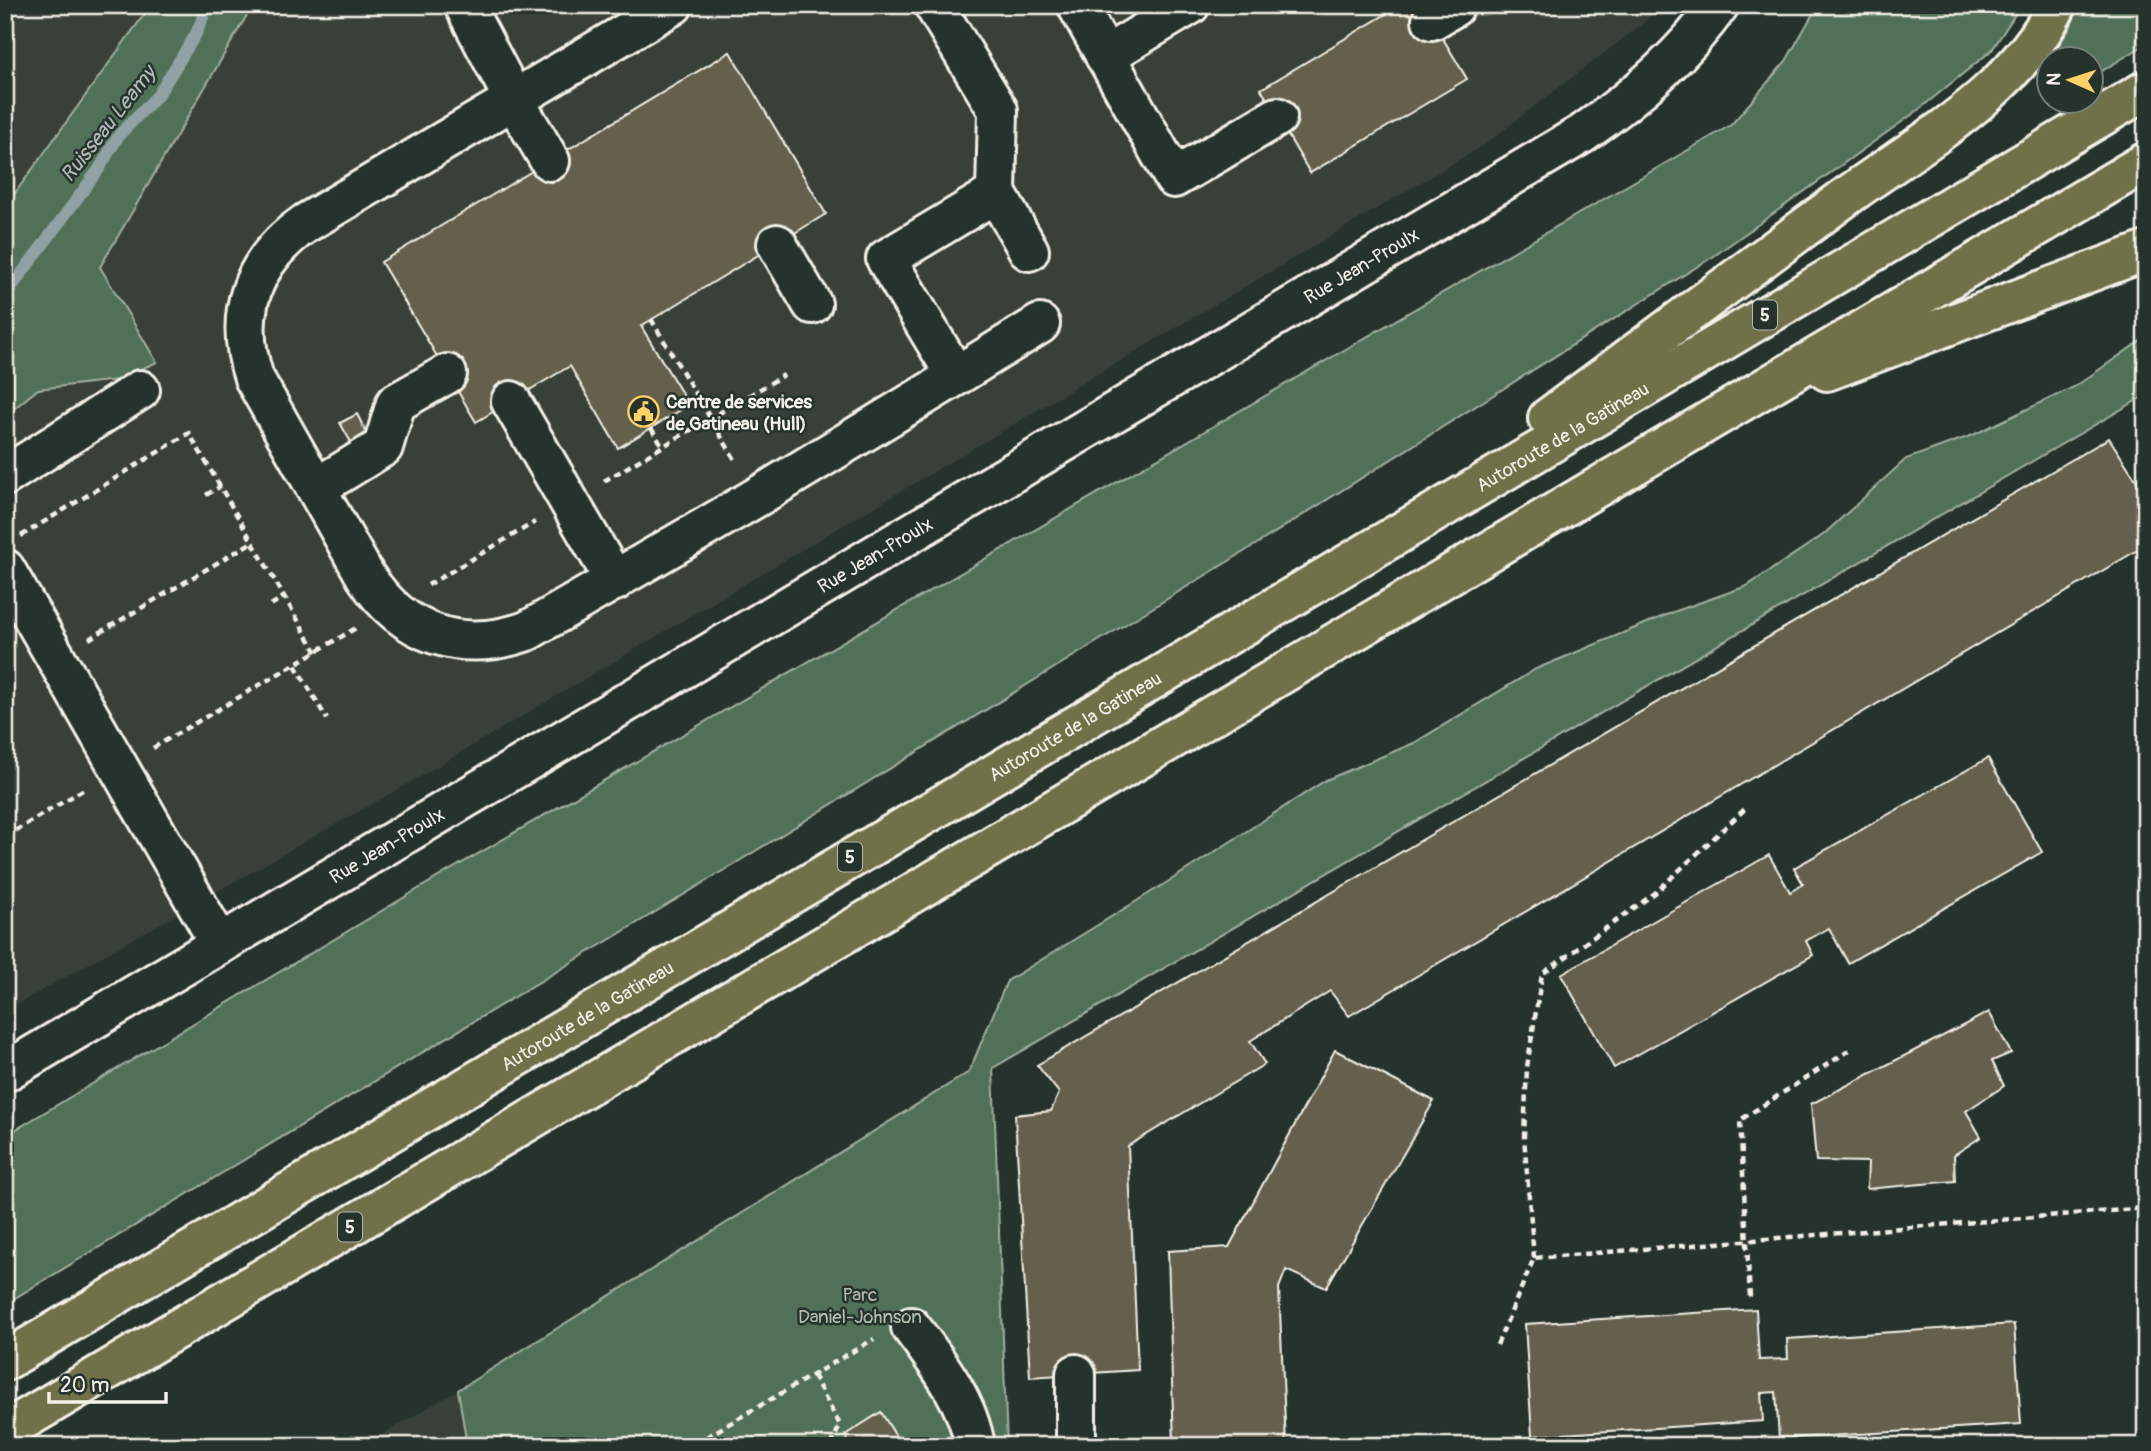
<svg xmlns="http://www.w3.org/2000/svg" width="2151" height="1451" font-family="Pangolin,sans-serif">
	<rect width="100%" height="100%" fill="#26332d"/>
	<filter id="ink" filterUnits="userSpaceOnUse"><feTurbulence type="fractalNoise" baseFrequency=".0143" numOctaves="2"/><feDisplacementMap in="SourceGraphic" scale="14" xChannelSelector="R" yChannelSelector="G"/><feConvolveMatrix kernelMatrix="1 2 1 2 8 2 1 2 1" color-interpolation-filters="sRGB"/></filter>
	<g filter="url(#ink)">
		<path fill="#394137" d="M5 5H1659L1646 21 1484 145 411 782 5 1011Z
			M458 1390 467 1446H363Z"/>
		<path fill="#517058" stroke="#a2b0a0" stroke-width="2" d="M151 5H253L100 267 157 362 117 380 38 389 5 416V207Z
			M1818 5H2021L1992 50 1917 111 1714 256 1260 542 677 899 5 1304V1136L445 873 1731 125 1786 61Z
			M2079 5H2146V44L2092 77V60H2050L2049 75 2044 68 2070 28Z
			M2146 337V395L993 1068 1007 1446H467L458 1390 969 1072 1007 981 1174 878 1326 780 1414 743 1536 669 1676 611 1747 586 1823 535 1906 459 1973 435 2076 386Z"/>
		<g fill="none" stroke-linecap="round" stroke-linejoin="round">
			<path stroke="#91a1a4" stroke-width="12" d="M5 296 99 169 119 135 158 95 196 34 208 5"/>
		</g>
		<path fill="#65614e" stroke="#f4f1e8" stroke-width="2" d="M1401 5H1423L1467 79 1310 173 1261 89Z
			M730 52 826 214 641 326 689 405 618 448 570 366 476 422 381 262Z
			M357 414 368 436 352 444 340 423Z
			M2109 438 2146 495V545L1349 1016 1330 991 1250 1041 1265 1064 1128 1146 1138 1370 1030 1377 1015 1115 1051 1111 1059 1093 1037 1065Z
			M1988 758 2042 852 1848 963 1829 928 1806 941 1813 955 1614 1068 1561 974 1769 855 1790 892 1803 884 1794 868Z
			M1989 1012 2011 1053 1992 1061 2004 1086 1966 1111 1981 1137 1954 1155 1955 1181 1867 1189 1868 1162 1816 1161 1811 1104Z
			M1335 1050 1434 1101 1326 1288 1286 1270 1279 1288 1286 1446H1174L1168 1251 1229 1247Z
			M1756 1309 1759 1360 1788 1359 1787 1339 2014 1324 2021 1424 1779 1439 1776 1392 1761 1393 1763 1421 1532 1436 1525 1324Z
			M881 1412 902 1446H851L845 1435Z"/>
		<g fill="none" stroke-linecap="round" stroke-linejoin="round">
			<defs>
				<g id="minor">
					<path d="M464 5 514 100 550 161"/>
					<path d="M673 5 306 223C251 261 233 314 254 378L366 577C404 635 461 654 527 631L757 497 956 376 886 259 996 193"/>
					<path d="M934 5 998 110 996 193 1029 251"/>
					<path d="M1077 5 1174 178 1277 117"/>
					<path d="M1432 20 1454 7 1453 5"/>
					<path d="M1105 56 1190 5"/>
					<path d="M777 244 812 304"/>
					<path d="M956 376 1040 324"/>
					<path d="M511 401 615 581"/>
					<path d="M5 476 140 390"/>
					<path d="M316 488 383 447 396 403 447 374"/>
					<path d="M5 569 220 944"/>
					<path id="s1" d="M5 1072 1582 134C1634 98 1682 57 1719 5"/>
					<path d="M911 1327C937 1362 968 1401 975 1446"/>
					<path d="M1076 1446V1374"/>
				</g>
				<g id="highway">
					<path d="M1827 371 2146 251"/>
					<path d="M1548 418C1647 345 1745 272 1843 199 1920 142 2013 95 2057 5"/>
					<path id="s2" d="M5 1361 2146 90"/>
					<path d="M5 1431 2146 162"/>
				</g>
			</defs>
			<use href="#minor" stroke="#f4f1e8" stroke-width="44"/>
			<use href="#highway" stroke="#f4f1e8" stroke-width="44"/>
			<path stroke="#f4f1e8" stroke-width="4.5" stroke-dasharray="7 5" stroke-linecap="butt" d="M651 319 737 463
				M651 428 662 446
				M604 481 784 375
				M206 495 221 486
				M21 536 189 433 317 653
				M428 585 535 522
				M271 605 285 596
				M89 639 254 541
				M295 665 327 719
				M153 748 356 628
				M5 837 86 788
				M1534 1258 1524 1137 1527 1067 1542 974 1655 893 1747 807
				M1750 1297 1740 1120 1850 1050
				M1497 1345 1534 1258 2146 1208
				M813 1375 840 1425 831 1446
				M707 1446 703 1439 874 1339"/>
			<use href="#minor" stroke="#26332d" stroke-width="38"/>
			<use href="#highway" stroke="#6f714a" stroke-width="38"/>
		</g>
	</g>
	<defs>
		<symbol id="civic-ring" viewBox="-11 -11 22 22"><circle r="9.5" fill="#26332d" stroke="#ffd166" stroke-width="1.5"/><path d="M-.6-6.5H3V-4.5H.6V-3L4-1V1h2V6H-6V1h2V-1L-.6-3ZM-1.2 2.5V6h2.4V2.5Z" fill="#ffd166"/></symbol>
	</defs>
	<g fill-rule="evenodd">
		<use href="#civic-ring" x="626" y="394" width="35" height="35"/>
	</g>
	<g text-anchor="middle" stroke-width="5" stroke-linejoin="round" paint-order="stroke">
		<g fill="#26332d" stroke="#b6b8b0" stroke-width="2">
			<rect x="1753" y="300.5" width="24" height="29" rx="5"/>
			<rect x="838" y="842.5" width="24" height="29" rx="5"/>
			<rect x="338" y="1212.5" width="24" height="29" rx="5"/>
		</g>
		<g font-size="18" font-weight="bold" fill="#f4f1e8">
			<text x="1765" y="321">5</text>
			<text x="850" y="863">5</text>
			<text x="350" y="1233">5</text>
		</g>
		<g font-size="19" fill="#f4f1e8" stroke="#26332d">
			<text dy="7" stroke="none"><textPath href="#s1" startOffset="1578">Rue Jean-Proulx</textPath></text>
			<text dy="7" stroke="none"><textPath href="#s2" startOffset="1811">Autoroute de la Gatineau</textPath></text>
			<text dy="7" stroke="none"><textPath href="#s1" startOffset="1012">Rue Jean-Proulx</textPath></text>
			<text dy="7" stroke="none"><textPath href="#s2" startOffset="1244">Autoroute de la Gatineau</textPath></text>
			<text dy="7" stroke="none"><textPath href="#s1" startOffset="444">Rue Jean-Proulx</textPath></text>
			<text dy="7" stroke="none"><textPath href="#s2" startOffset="677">Autoroute de la Gatineau</textPath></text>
		</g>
		<g font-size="19" font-weight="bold" fill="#f4f1e8" stroke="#26332d" text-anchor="start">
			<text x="666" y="408">Centre de services<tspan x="666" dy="22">de Gatineau (Hull)</tspan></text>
		</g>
		<g font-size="19" fill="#b3bdae" stroke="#26332d">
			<text x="860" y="1301">Parc<tspan x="860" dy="22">Daniel-Johnson</tspan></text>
		</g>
		<g font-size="21" font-style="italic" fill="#b2bcba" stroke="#26332d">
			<text transform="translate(108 124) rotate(-52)" y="7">Ruisseau Leamy</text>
		</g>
	</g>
	<rect width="2151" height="1451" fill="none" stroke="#26332d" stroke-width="28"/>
	<rect x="14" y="14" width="2123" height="1423" fill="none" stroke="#f4f1e8" stroke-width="2.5" filter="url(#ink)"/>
	<g transform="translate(2070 80) rotate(273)"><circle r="33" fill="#26332d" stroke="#787f78" stroke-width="2"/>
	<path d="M0-5L12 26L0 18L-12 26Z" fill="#ffd166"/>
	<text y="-10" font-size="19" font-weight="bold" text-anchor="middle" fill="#f4f1e8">N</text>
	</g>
	<path d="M49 1392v10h117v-10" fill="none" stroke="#f4f1e8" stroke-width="3.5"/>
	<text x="60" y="1392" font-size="21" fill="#f4f1e8" stroke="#26332d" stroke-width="5" paint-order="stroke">20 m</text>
</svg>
